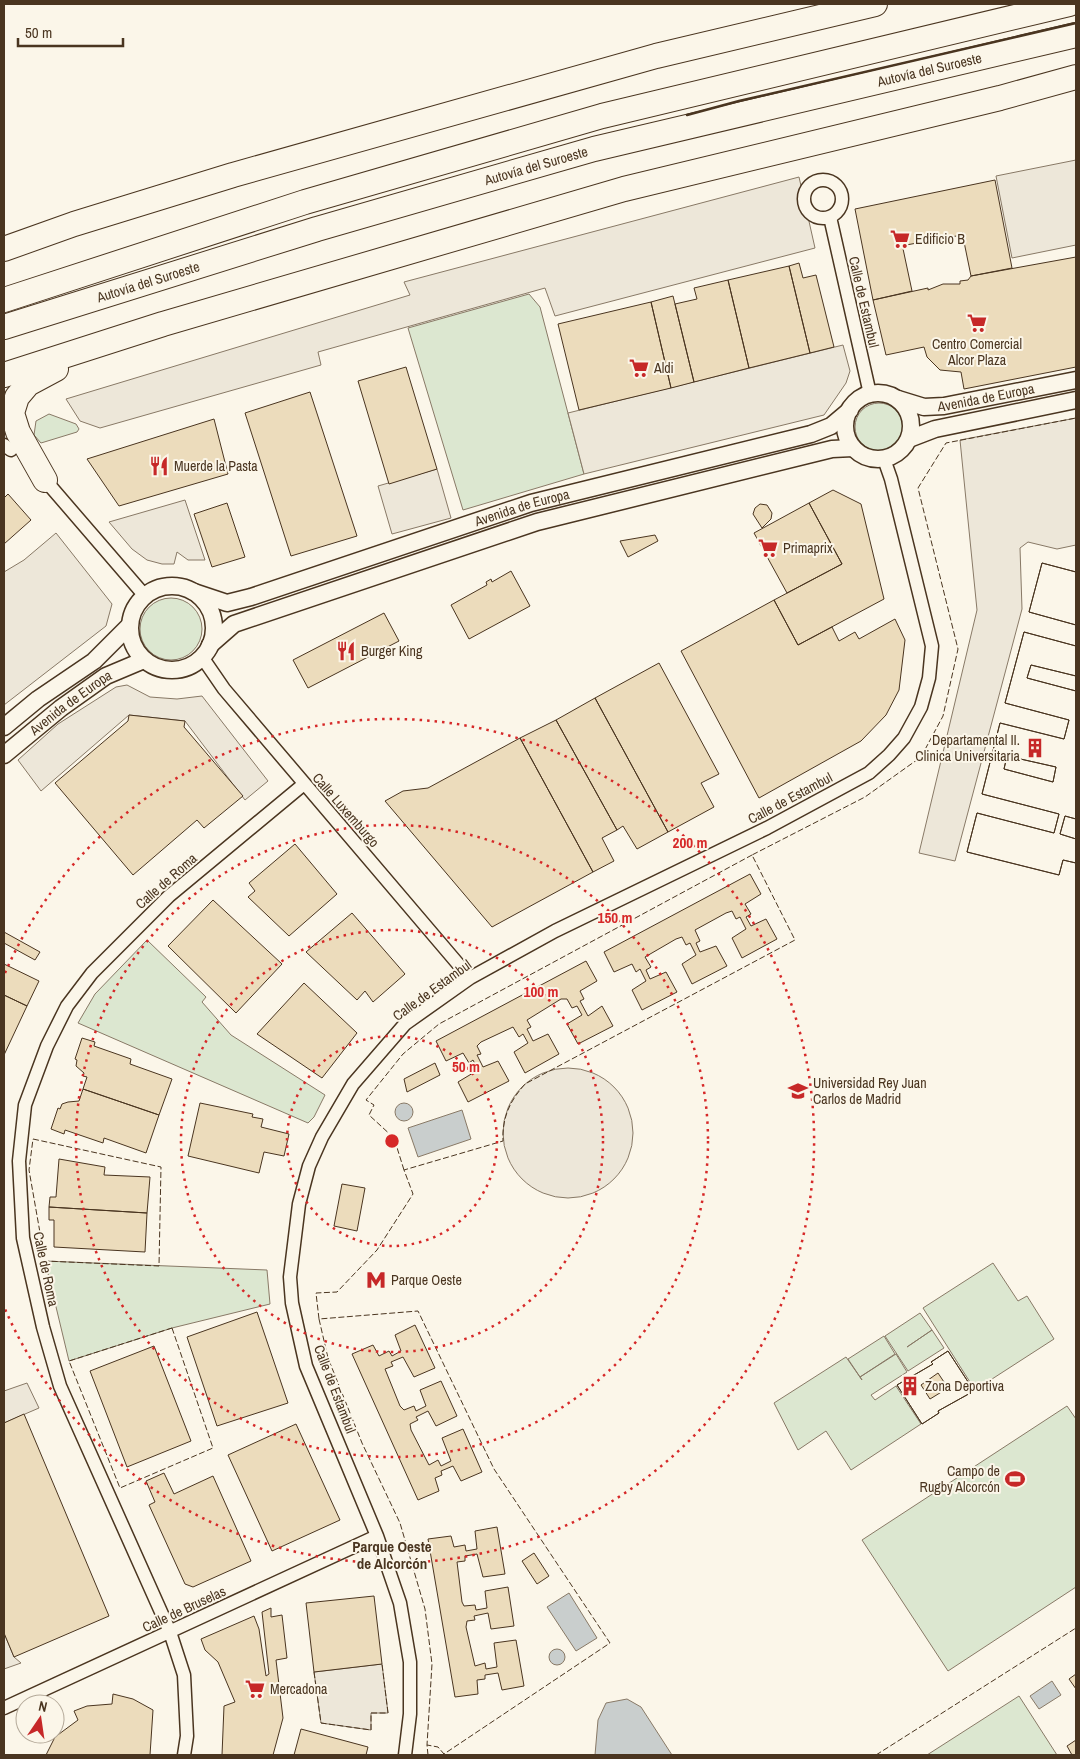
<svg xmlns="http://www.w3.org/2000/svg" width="1080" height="1759" font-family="'Archivo Narrow',sans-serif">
	<rect width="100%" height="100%" fill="#fbf6e9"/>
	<path fill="#dce7d0" stroke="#887966" d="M529 294 540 307 584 474 463 510 408 328Z
		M855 427a24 24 0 1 1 48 0a24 24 0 1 1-48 0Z
		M49 414 76 424 79 429 77 432 41 443 34 435 36 421Z
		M140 629a31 31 0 1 1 62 0a31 31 0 1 1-62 0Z
		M147 940 206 997 202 1002 231 1035 325 1095 314 1117 308 1123 78 1023 95 994Z
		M45 1261 267 1270 270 1304 172 1328 69 1361Z
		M993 1263 1018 1301 1027 1296 1054 1339 975 1390 923 1308Z
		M920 1313 932 1330 907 1347 932 1330 944 1348 908 1371 885 1336Z
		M884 1336 895 1354 860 1377 848 1359Z
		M896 1354 907 1372 871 1395 875 1400 896 1386 921 1424 851 1470 826 1431 798 1450 774 1403 846 1357 862 1380 860 1377Z
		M1067 1406 1076 1419V1587L948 1671 862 1540Z
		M1019 1696 1057 1755H927Z"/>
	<path fill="#ede7d9" stroke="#887966" d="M1076 160V245L1012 258 996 176Z
		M799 177 815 248 555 316 545 288 318 352 321 365 100 428 80 421 66 399 410 295 404 282Z
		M843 345 850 371 846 383 824 415 584 474 568 413Z
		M1076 418V545L1057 549 1028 542 1020 548 1022 609 955 861 919 853 977 610 960 440Z
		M437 469 451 518 392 534 378 486Z
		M185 500 205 560H188L177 552 174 564H162L147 560 132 549 109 522Z
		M56 533 112 604 106 626 4 705V572L24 560Z
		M127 685 150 697 177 699 202 696 268 781 245 800 185 721 129 715 41 791 18 760 58 724 116 687Z
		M503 1133a65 65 0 1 1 130 0a65 65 0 1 1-130 0Z
		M27 1383 39 1408 4 1423V1391Z
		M4 1633 14 1657 21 1663 4 1669Z
		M382 1664 388 1713H371V1730L321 1723 314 1672Z"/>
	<path fill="#c9cecd" stroke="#887966" d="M395 1112a9 9 0 1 1 18 0a9 9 0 1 1-18 0Z
		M462 1110 471 1139 418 1157 408 1128Z
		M569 1593 597 1638 576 1651 547 1607Z
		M549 1657a8 8 0 1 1 16 0a8 8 0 1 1-16 0Z
		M1052 1681 1061 1695 1039 1709 1030 1696Z
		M627 1699 641 1707 672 1755H595L598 1720 606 1703Z"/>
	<path fill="#ecdcbc" stroke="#4a3520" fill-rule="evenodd" d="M995 180 1012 268 971 276 962 232V235L906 245V243L902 244 912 291 873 300 855 209Z
		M1076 257V367L964 389 961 372 940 370 927 357 924 347 886 355 873 300 928 288V290L943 284H960V281L968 280 971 276Z
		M799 263 803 278 816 275 834 347 810 353 789 266Z
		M789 266 810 353 749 368 728 280Z
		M728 280 749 368 694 382 675 304 697 299 694 288Z
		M673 296 694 382 671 388 651 302Z
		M651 302 671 388 579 410 558 324Z
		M406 367 437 469 389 484 358 381Z
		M310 392 357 536 291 556 245 413Z
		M214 419 228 474 119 506 87 459Z
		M833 490 861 504 884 599 798 645 774 600 842 564 809 503Z
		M8 494 31 520 4 544V498Z
		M227 503 245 557 212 567 194 514Z
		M809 503 842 564 787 593 754 533Z
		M760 504 767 505 772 513 771 519 762 528 753 514 755 508Z
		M655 535 658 541 628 557 620 541Z
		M1042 563 1076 572V625L1029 612Z
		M1042 563 1076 572V625L1029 612Z
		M511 571 530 606 469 639 451 605 487 585 486 582 491 579 492 582Z
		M774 600 798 645 832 627 839 641 855 632 859 639 895 619 905 640 899 690 886 715 861 741 759 798 681 651Z
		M384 613 399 641 308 688 293 660Z
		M1024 632 1076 646V676L1031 665 1027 678 1076 691V819L1065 816 1060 834 1076 839V863L1063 860 1059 875 967 852 977 813 1054 833 1059 814 982 794 1000 723 1064 739 1069 720 1005 703ZM1007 756 1056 767 1053 782 1004 769Z
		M1024 632 1076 646V676L1031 665 1027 678 1076 691V819L1065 816 1060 834 1076 839V863L1063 860 1059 875 967 852 977 813 1054 833 1059 814 982 794 1000 723 1064 739 1069 720 1005 703ZM1007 756 1056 767 1053 782 1004 769Z
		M659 663 719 774 701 783 714 807 668 832 595 698Z
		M595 698 668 832 637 849 623 826 617 830 556 720Z
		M129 715 185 721 184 727 243 796 204 828 197 820 133 875 55 783 128 721Z
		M556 720 617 830 602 838 614 861 593 872 520 738Z
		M520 738 593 872 492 927 385 801 403 791 428 788Z
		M295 844 337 894 289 936 248 897 255 891 249 883Z
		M750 874 761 894 745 904 751 914 746 917 751 926 766 919 777 939 742 958 732 938 746 929 740 917 736 919 732 911 726 913 695 930 700 941 696 943 700 952 716 946 727 966 692 984 682 964 696 955 690 943 686 945 682 937 676 939 645 957 651 967 646 970 650 979 666 972 677 992 642 1010 632 990 646 981 640 969 636 972 632 964 614 972 604 952Z
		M213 900 282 964 236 1013 168 946Z
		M352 913 405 974 373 1002 365 991 357 1000 306 952Z
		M4 932 40 952 35 960 4 943Z
		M586 961 597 981 580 991 584 999 580 1001 588 1016 602 1006 613 1026 578 1044 567 1024 582 1015 577 1006 572 1008 567 999H561L527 1020 531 1027 527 1029 533 1041 548 1034 559 1054 525 1073 514 1052 528 1043 523 1034 519 1037 513 1027 481 1042 477 1046 481 1054 477 1055 483 1067 498 1061 509 1081 468 1102 458 1082 478 1070 473 1060 469 1063 463 1053 446 1061 436 1041Z
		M4 964 39 981 27 1006 4 995Z
		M304 983 357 1033 322 1078 257 1034Z
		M4 995 27 1006 4 1055Z
		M82 1038 95 1042 94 1046 131 1059 130 1064 172 1079 159 1115 83 1089 87 1077 83 1076 84 1073 76 1066 77 1060 75 1059Z
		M435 1063 440 1075 407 1092 404 1079Z
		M83 1089 159 1115 146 1153 104 1138 103 1143 65 1130 64 1134 51 1129 58 1108 60 1109 62 1104 68 1102 79 1101Z
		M200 1103 253 1114 252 1117 263 1119 261 1127 289 1134 284 1156 264 1152 259 1173 188 1156Z
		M59 1159 105 1167 104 1175 150 1177 147 1213 49 1207 50 1197H56Z
		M342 1184 365 1188 357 1231 334 1226Z
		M49 1207 147 1213 145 1252 54 1247V1220H49Z
		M257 1312 288 1403 217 1426 187 1337Z
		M415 1325 435 1368 414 1377 403 1357 391 1362 393 1366 385 1369 400 1406 404 1410 414 1406 416 1411 426 1406 420 1390 441 1381 457 1416 436 1426 428 1411 416 1417 418 1420 410 1424 411 1430 429 1465 438 1460 441 1466 451 1461 442 1438 463 1429 482 1472 461 1481 453 1466 441 1471 442 1475 435 1478 439 1491 418 1500 352 1354 373 1345 379 1356 389 1351 392 1356 401 1351 395 1335Z
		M154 1346 191 1441 127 1467 90 1371Z
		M948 1351 974 1391 938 1411 939 1413 922 1424 897 1385 933 1364 931 1362ZM938 1373 948 1388 930 1399 921 1385Z
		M948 1351 974 1391 938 1411 939 1413 922 1424 897 1385 933 1364 931 1362Z
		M24 1414 109 1616 14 1657 4 1633V1423Z
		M296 1424 340 1520 272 1551 228 1455Z
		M164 1473 174 1494 213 1476 251 1561 193 1587 185 1584 149 1505 155 1502 146 1481Z
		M497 1527 505 1574 483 1577 477 1554 465 1556V1561L457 1562 462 1602 464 1606 475 1605 476 1610 487 1608 485 1591 508 1587 514 1626 491 1629 488 1613 474 1616 475 1620 467 1621 466 1627 475 1666 485 1663 486 1669 497 1667 494 1643 516 1640 524 1686 502 1690 498 1673 485 1675V1679L477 1680 478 1694 455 1697 428 1539 451 1536 454 1547 465 1545 466 1551 477 1549 475 1531Z
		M534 1553 549 1576 537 1584 522 1561Z
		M374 1596 382 1664 314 1672 306 1603Z
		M271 1608V1617L282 1615 287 1658 276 1660 283 1718 273 1755H222L224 1706 235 1702 218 1662 205 1650 201 1639 254 1616 259 1629 266 1676 269 1674 262 1612Z
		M1076 1674V1689L1069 1679Z
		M113 1694 133 1699 153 1710 150 1755H46L55 1737 78 1720 74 1711 87 1706 112 1704Z
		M301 1729 368 1747 366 1755H294Z
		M1076 1740V1755H1072L1067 1746Z"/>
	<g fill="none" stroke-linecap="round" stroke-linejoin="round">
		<defs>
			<path id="minor" d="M804 199a19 19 0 1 1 38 0a19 19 0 1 1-38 0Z
				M830 217 870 394
				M4 445 11 450
				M45 480 145 596
				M202 657 224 689 470 978
				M4 1708 377 1536
				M184 1755 187 1736 184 1675 170 1632 60 1386 43 1327 23 1238 19 1161 25 1105 47 1046 67 1006 92 973 169 896 304 784
				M405 1755 410 1714V1662L400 1603 377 1536 306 1366 292 1303 290 1277 299 1204 309 1166 322 1137 353 1084 405 1024 470 978 555 931 767 828 869 773 889 755 904 738 921 707 929 678 932 646 891 479 884 459"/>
			<g id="tertiary">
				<circle cx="878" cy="426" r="33"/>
				<path id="s1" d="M898 399 924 407 944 406 1076 380"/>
				<path d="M909 439 935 429 1076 400"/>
				<circle cx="172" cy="628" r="42"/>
				<path id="s2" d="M194 592 227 603 251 597 531 503 811 434 831 426 850 410"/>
				<path d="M210 645 234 624 537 522 832 449 853 448"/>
				<path d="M4 727 38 699 94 661 129 626"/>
				<path id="s3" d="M4 755 61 708 106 676 144 660"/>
			</g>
			<g id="motorway">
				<path d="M4 249 74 224 233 175 656 56 875 4"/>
				<path d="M4 300 305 202 602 116 1069 4"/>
				<path id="s4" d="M4 327 317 229 594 149 1076 35"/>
				<path d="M4 375 163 324 624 189 1000 98 1076 77"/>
				<path d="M45 480 18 432 12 413 17 397 28 384 56 369"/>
			</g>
		</defs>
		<use href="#minor" stroke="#4a3520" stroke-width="15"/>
		<use href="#tertiary" stroke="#4a3520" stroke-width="19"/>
		<use href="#motorway" stroke="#4a3520" stroke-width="26"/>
		<use href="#minor" stroke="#fbf6e9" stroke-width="12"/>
		<use href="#tertiary" stroke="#fbf6e9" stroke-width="16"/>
		<use href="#motorway" stroke="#fbf6e9" stroke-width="24"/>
		<path stroke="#4a3520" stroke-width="1" stroke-dasharray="6 2.5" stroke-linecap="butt" d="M33 1139 161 1167 159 1266 45 1261 29 1170Z
			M404 1170 394 1138 369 1115 374 1105 366 1100 403 1054 439 1024 752 855
			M319 1319 328 1358 362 1443 400 1523 425 1609 432 1664 427 1745
			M172 1328 213 1448 120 1488 69 1361Z
			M314 1672 321 1723 371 1730V1713H388L382 1664
			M428 1755 427 1745 438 1747 444 1754 610 1643 494 1469 418 1311 319 1319 316 1293 337 1292 377 1250 413 1194 404 1170 503 1141C502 1117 510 1101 525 1084L795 940 752 855 865 797 921 757 943 716 958 649 918 488 946 443 1076 418
			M876 1755 1076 1628"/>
		<path stroke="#4a3520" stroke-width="2.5" d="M687 115 739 101 1076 23"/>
	</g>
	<g fill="none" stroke="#d62828" stroke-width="2.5" stroke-dasharray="2.5 5">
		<circle cx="392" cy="1141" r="105"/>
		<circle cx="392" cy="1141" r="211"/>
		<circle cx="392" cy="1141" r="316"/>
		<path d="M5 973A422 422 0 1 1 5 1309"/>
	</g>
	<defs>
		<symbol id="supermarket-bare" viewBox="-9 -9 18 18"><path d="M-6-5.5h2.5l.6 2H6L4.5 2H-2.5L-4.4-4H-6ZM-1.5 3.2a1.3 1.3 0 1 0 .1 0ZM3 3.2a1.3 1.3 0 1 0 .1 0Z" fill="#c62828" stroke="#fbf6e9" stroke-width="2.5" paint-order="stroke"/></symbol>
		<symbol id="restaurant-bare" viewBox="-9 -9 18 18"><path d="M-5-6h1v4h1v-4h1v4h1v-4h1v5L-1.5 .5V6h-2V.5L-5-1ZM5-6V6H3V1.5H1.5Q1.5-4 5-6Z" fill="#c62828" stroke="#fbf6e9" stroke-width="2.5" paint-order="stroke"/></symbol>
		<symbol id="building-bare" viewBox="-9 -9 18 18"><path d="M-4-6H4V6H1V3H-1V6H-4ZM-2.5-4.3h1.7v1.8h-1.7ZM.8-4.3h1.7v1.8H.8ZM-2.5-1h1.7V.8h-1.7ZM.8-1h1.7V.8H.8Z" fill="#c62828" stroke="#fbf6e9" stroke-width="2.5" paint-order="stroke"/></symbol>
		<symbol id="university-bare" viewBox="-9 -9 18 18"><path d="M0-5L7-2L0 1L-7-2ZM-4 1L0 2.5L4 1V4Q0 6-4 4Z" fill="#c62828" stroke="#fbf6e9" stroke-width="2.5" paint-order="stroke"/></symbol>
		<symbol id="metro-bare" viewBox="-9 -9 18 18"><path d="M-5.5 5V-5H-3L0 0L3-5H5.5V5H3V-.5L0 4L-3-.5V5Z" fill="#c62828" stroke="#fbf6e9" stroke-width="2.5" paint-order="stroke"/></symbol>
		<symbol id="stadium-bare" viewBox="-9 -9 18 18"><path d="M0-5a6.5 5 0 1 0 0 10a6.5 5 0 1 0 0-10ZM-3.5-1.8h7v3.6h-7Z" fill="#c62828" stroke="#fbf6e9" stroke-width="2.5" paint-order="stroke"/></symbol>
	</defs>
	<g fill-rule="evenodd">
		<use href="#supermarket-bare" x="886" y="225" width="28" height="28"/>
		<use href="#supermarket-bare" x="963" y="309" width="28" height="28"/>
		<use href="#supermarket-bare" x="625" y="354" width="28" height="28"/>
		<use href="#restaurant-bare" x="145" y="452" width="28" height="28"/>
		<use href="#supermarket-bare" x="754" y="534" width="28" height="28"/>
		<use href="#restaurant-bare" x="332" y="637" width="28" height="28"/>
		<use href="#building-bare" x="1021" y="734" width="28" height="28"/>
		<use href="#university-bare" x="784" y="1077" width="28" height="28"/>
		<use href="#metro-bare" x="362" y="1266" width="28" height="28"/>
		<use href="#building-bare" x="896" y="1372" width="28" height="28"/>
		<use href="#stadium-bare" x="1001" y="1465" width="28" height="28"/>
		<use href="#supermarket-bare" x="241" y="1675" width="28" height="28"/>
	</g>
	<g text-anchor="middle" stroke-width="4" stroke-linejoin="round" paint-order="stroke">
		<g font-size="14" fill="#4a3520" stroke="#fbf6e9">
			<text dy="5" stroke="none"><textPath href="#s4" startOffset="961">Autovía del Suroeste</textPath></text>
			<text dy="5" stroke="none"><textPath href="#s4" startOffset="556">Autovía del Suroeste</textPath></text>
			<text dy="5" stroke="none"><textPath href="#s4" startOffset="151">Autovía del Suroeste</textPath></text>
			<text transform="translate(864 302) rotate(77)" y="5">Calle de Estambul</text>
			<text dy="5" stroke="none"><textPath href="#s1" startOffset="90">Avenida de Europa</textPath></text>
			<text dy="5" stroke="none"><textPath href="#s2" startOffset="345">Avenida de Europa</textPath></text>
			<text dy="5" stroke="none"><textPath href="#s3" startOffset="85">Avenida de Europa</textPath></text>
			<text transform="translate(790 798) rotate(-28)" y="5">Calle de Estambul</text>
			<text transform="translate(346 810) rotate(49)" y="5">Calle Luxemburgo</text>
			<text transform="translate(166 881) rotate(-41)" y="5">Calle de Roma</text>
			<text transform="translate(432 990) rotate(-36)" y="5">Calle de Estambul</text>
			<text transform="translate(46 1269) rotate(78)" y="5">Calle de Roma</text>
			<text transform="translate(335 1389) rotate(69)" y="5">Calle de Estambul</text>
			<text transform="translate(184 1609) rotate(-25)" y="5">Calle de Bruselas</text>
		</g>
		<g font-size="14" fill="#4a3520" stroke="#fbf6e9" text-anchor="start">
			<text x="915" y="244">Edificio B</text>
			<text x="977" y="349" text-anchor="middle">Centro Comercial<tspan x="977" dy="16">Alcor Plaza</tspan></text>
			<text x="654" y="373">Aldi</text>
			<text x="174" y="471">Muerde la Pasta</text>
			<text x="783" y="553">Primaprix</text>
			<text x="361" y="656">Burger King</text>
			<text x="1020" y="745" text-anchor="end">Departamental II.<tspan x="1020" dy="16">Clinica Universitaria</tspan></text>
			<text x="813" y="1088">Universidad Rey Juan<tspan x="813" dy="16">Carlos de Madrid</tspan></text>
			<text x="391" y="1285">Parque Oeste</text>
			<text x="925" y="1391">Zona Deportiva</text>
			<text x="1000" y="1476" text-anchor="end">Campo de<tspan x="1000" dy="16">Rugby Alcorcón</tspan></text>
			<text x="270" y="1694">Mercadona</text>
		</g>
		<g font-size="15" font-weight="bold" fill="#4a3520" stroke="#fbf6e9">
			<text x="392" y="1552">Parque Oeste<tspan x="392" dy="17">de Alcorcón</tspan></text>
		</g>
	</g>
	<circle cx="392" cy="1141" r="8" fill="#d62828" stroke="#fbf6e9" stroke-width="2.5"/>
	<g font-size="15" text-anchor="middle" font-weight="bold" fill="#d62828" stroke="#fbf6e9" stroke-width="4" stroke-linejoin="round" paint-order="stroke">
		<text x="690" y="848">200 m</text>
		<text x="615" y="923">150 m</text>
		<text x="541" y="997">100 m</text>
		<text x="466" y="1072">50 m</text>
	</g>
	<rect width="1080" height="1759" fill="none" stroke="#4a3520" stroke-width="10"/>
	<g transform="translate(40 1719) rotate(13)"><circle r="24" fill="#fbf6e9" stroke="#b4a999"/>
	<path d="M0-4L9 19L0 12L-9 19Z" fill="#c62828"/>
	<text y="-8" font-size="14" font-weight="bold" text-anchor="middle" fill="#4a3520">N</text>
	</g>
	<path d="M18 38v8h105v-8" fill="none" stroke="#4a3520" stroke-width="2.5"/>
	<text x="25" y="38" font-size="15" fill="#4a3520" stroke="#fbf6e9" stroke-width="4" paint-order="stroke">50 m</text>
</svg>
